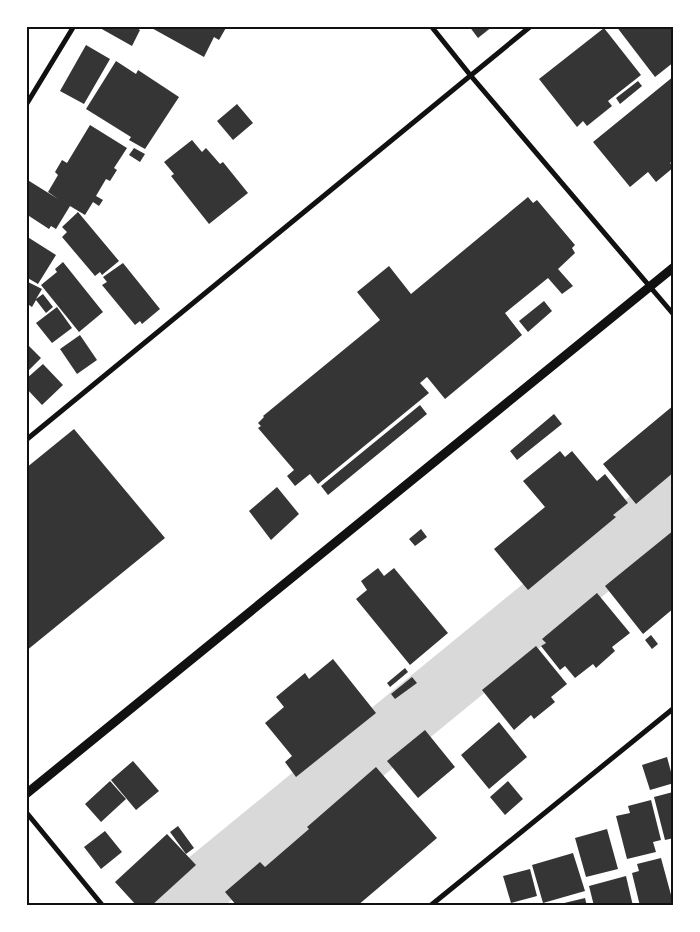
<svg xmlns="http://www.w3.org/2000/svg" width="700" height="932" font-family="'Alegreya Sans',sans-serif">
	<rect width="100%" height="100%" fill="#fff"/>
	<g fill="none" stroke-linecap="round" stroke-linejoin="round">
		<path stroke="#d9d9d9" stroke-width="60" d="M177 906 674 499"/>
	</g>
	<path fill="#353535" d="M101 26H134L140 30 132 46 100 28Z
		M148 26H227L219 40 214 37 204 57Z
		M469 26H493L478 38Z
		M616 26H669L674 33V62L655 77Z
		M604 28 641 75 608 101 612 106 587 126 583 121 577 127 539 79Z
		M86 45 110 59 84 104 60 91Z
		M116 61 136 74 138 70 179 97 145 149 129 140 131 137 86 109Z
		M674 76V160L670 163 674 167 656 182 648 172 630 187 593 142Z
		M638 81 642 86 620 104 616 98Z
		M237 104 253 123 233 140 217 121Z
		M90 125 127 148 114 168 117 170 110 181 106 179 96 196 103 200 99 206 93 202 85 215 70 206 56 229 51 226 49 229 26 214V179L58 199 48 192 58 175 55 172 62 160 67 163Z
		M192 140 202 152 206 148 220 164 223 162 248 193 209 224 171 176 174 174 164 162Z
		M134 148 145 154 140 162 129 155Z
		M528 197 533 203 537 200 575 245 572 248 575 253 558 269 573 286 562 294 548 278 505 313 522 335 445 399 427 377 420 383 429 393 318 484 310 474 295 486 287 476 294 470 258 428 261 426 258 423 264 417 263 416 380 320 357 292 389 266 411 294Z
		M78 212 119 261 102 275 100 272 95 276 62 237 67 232 62 227Z
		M26 236 56 255 38 284 26 277Z
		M63 262 103 312 79 332 41 285 57 272 55 269Z
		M123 263 160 309 142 324 140 321 135 325 102 285 107 282 103 277Z
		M26 281 42 289 36 299 43 294 53 307 46 313 36 300 32 307 26 303Z
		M544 301 552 311 528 332 519 321Z
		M57 307 72 328 52 343 36 323Z
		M80 335 97 360 77 374 60 349Z
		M26 343 41 358 26 373Z
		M43 364 63 385 42 405 26 388V379Z
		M420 405 427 414 328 495 321 486Z
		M674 405V472L636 504 603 464Z
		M554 414 562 424 517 460 510 451Z
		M74 429 165 538 26 651V468Z
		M560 451 565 457 572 451 597 481 605 474 628 503 613 515 616 517 528 590 494 549 545 507 523 481Z
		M277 487 299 514 271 540 249 511Z
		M421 529 427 537 415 546 409 539Z
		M674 530V608L643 634 605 586Z
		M378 568 384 576 394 568 448 633 410 665 356 599 367 590 361 581Z
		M597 593 630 633 612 647 615 651 596 668 593 664 575 678 565 666 560 670 541 646 546 643 542 639Z
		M651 635 658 644 652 649 645 640Z
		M536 646 567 684 551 697 555 702 534 719 531 715 514 730 482 690Z
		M333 659 376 713 296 777 285 762 292 756 265 723 284 707 276 697 305 673 309 679Z
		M405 668 408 672 390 687 387 683Z
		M412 677 417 683 395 699 391 694Z
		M499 722 527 757 489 789 461 755Z
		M425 730 455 767 418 798 387 761Z
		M667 757 674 783 650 790 642 765Z
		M133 761 159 791 136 810 111 780Z
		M376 767 437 838 357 906H237L225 892 260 862 265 867 309 829 307 827Z
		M110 781 126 799 101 822 85 804Z
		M508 781 523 799 505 815 490 797Z
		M674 784V838L665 840 654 797 673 792 671 785Z
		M651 800 661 840 653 842 656 852 627 859 616 816 630 813 628 806Z
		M178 826 194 848 186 854 170 832Z
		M607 829 618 869 586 877 575 838Z
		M105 831 122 852 101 869 84 847Z
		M167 834 196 865 151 906H137L115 882Z
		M573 853 585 891 543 903 532 865Z
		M661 858 674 906H640L632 873 639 871 637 864Z
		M530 869 537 896 511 903 503 876Z
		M626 876 633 906H594L589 886Z
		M585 898 587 906H556V905Z"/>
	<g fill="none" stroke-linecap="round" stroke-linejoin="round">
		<path stroke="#111" stroke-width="5" d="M431 26 471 76 674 315
			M26 105 74 26
			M26 440 531 26
			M26 812 103 906
			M430 906 674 708"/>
		<path stroke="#111" stroke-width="9" d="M26 794 674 267"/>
	</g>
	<rect width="700" height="932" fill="none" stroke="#ffffff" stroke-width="55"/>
	<rect x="28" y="28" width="644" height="876" fill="none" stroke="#111" stroke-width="2"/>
</svg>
